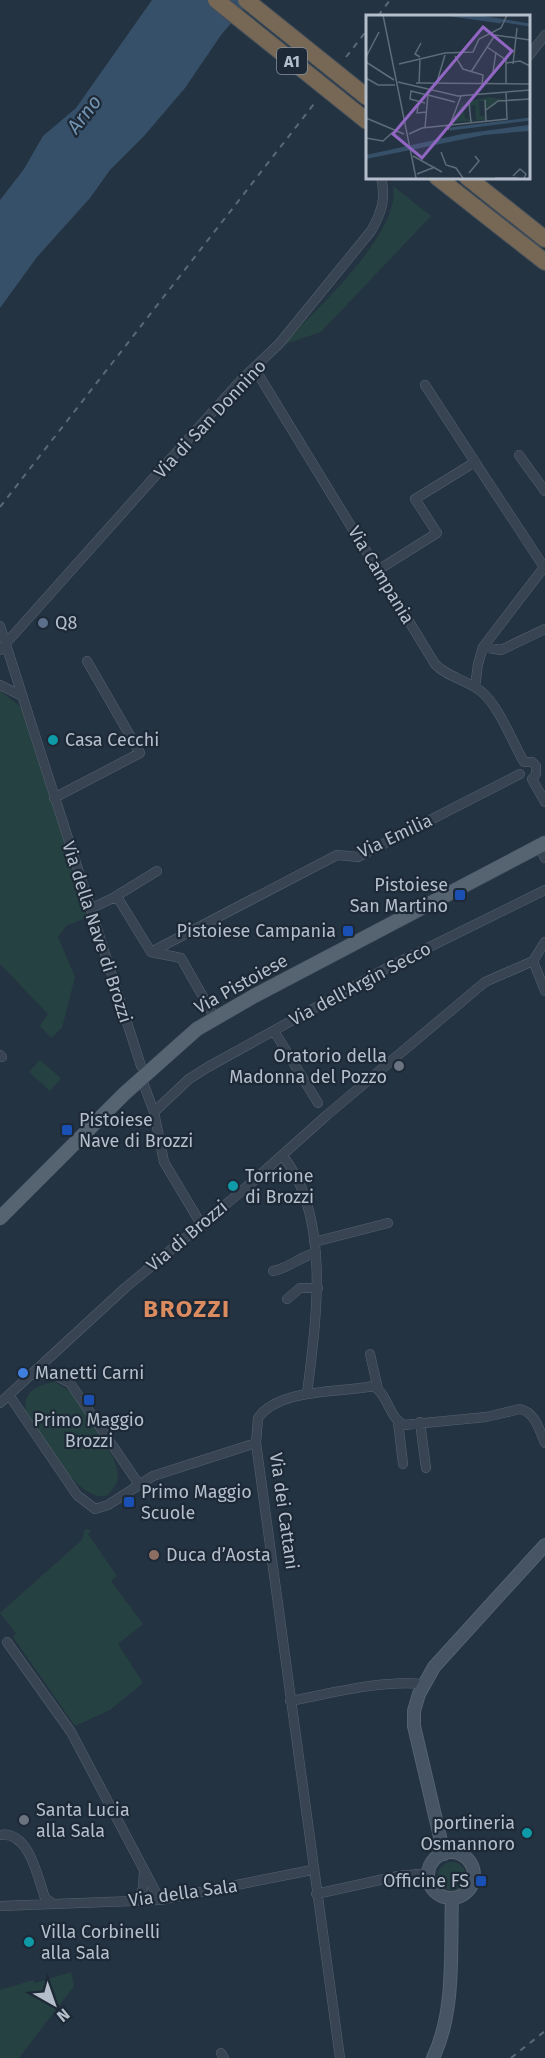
<svg xmlns="http://www.w3.org/2000/svg" width="545" height="2058" font-family="'Fira Sans',sans-serif">
	<rect width="100%" height="100%" fill="#243341"/>
	<path fill="#264142" d="M393 186 431 216 321 332 283 345C314 311 402 233 393 186Z
		M0 691 21 707 88 917 66 926 58 937 75 977 62 1028 51 1038 40 1026 48 1014 0 964Z
		M40 1060 61 1078 50 1091 29 1072Z
		M55 1382 73 1394 113 1457 118 1473 117 1483 108 1495C80 1506 42 1437 27 1416 20 1394 35 1385 55 1382Z
		M85 1529 92 1531 88 1534 117 1576 111 1581 143 1624 118 1644 143 1683 110 1710 75 1726 13 1637 16 1633 0 1613 82 1540Z
		M438 1876a14 14 0 1 1 28 0a14 14 0 1 1-28 0Z
		M71 1972 74 1986 19 2058H0V1990L33 1980 35 1983Z"/>
	<path fill="#375069" d="M152 0H251L221 35 185 88 144 136 110 170 90 198 37 257 0 308V200L24 169 43 136 76 108Z"/>
	<g fill="none" stroke-linecap="round" stroke-linejoin="round">
		<defs>
			<path id="street" d="M528 57 545 35
				M255 369 435 664C448 678 469 680 483 693 499 707 513 743 524 762
				M425 385 475 462
				M519 455 545 491
				M378 570 437 533 415 499 475 462 544 567
				M0 626 141 1066
				M483 647 501 650 545 629
				M0 650 241 380 279 344 371 231C382 212 386 198 381 177
				M0 685 22 696
				M475 687 478 664 483 647 545 566
				M524 762H532L536 766V774L532 779
				M532 779 545 802
				M54 798 140 753 87 661
				M539 846 545 858
				M113 898 157 871
				M90 909 113 898 119 900 151 952 181 958 211 1011
				M151 952 337 855 358 857 520 774
				M533 961 545 991
				M274 1031 318 1103
				M0 1055 2 1057
				M141 1077 154 1112 164 1162 201 1224
				M154 1112 189 1079 208 1067 387 968 545 890
				M282 1155C332 1216 316 1321 307 1394
				M314 1242 388 1223
				M273 1271C290 1268 300 1256 316 1253
				M287 1299 300 1288H318
				M370 1354 378 1389
				M31 1375H55L70 1383 138 1483
				M9 1395 77 1495 95 1509 108 1505 153 1476 256 1443
				M0 1403 125 1288 243 1190 327 1115 485 982 533 961 545 942
				M398 1422 403 1464
				M420 1422 426 1468
				M7 1642 71 1732 160 1900
				M290 1701C333 1693 379 1680 423 1684
				M0 1835C29 1830 38 1878 45 1898L52 1903
				M316 1894 398 1876 429 1873
				M136 1901 143 1889 144 1871
				M0 1906 160 1900 312 1870
				M221 2053 224 2058
				M340 2058 256 1443 258 1418C279 1388 340 1393 373 1386 389 1395 388 1417 404 1425L486 1417 520 1409C536 1413 539 1430 545 1443"/>
			<path id="secondary" d="M428 1875a23 23 0 1 1 46 0a23 23 0 1 1-46 0Z
				M444 1854 414 1726V1711L419 1694 434 1667 545 1545
				M433 2058C456 2010 450 1950 452 1898"/>
			<path id="primary" d="M0 1218 124 1094 197 1029 254 996 545 843"/>
			<path id="highway" d="M437 177 545 262
				M467 177 545 239"/>
		</defs>
		<use href="#street" stroke="#56626e" stroke-width="10"/>
		<use href="#secondary" stroke="#56626e" stroke-width="14"/>
		<use href="#primary" stroke="#45505d" stroke-width="15"/>
		<use href="#highway" stroke="#434f5b" stroke-width="18"/>
		<use href="#street" stroke="#384451" stroke-width="9"/>
		<use href="#secondary" stroke="#465464" stroke-width="12"/>
		<use href="#primary" stroke="#566471" stroke-width="14"/>
		<use href="#highway" stroke="#776755" stroke-width="16"/>
		<path stroke="#5a6978" stroke-width="2" stroke-dasharray="6 6" stroke-linecap="butt" d="M378 16 390 0
			M346 57 368 29
			M0 507 317 100
			M511 2058 545 2031"/>
		<defs>
			<path id="highway-bridge" d="M216 0 368 122
				M246 0 368 98"/>
		</defs>
		<use href="#highway-bridge" stroke="#434f5b" stroke-width="18" stroke-linecap="butt"/>
		<use href="#highway-bridge" stroke="#776755" stroke-width="16"/>
	</g>
	<circle fill="#5c6f8a" stroke="#1d2936" stroke-width="2" cx="43" cy="623" r="6"/>
	<g fill="#0f9aa8" stroke="#1d2936" stroke-width="2">
		<circle cx="53" cy="740" r="6"/>
		<circle cx="233" cy="1186" r="6"/>
		<circle cx="527" cy="1833" r="6"/>
		<circle cx="29" cy="1942" r="6"/>
	</g>
	<g fill="#1a4fb4" stroke="#1d2936" stroke-width="2">
		<rect x="454" y="889" width="12" height="12" rx="3"/>
		<rect x="342" y="925" width="12" height="12" rx="3"/>
		<rect x="61" y="1124" width="12" height="12" rx="3"/>
		<rect x="83" y="1394" width="12" height="12" rx="3"/>
		<rect x="123" y="1496" width="12" height="12" rx="3"/>
		<rect x="475" y="1875" width="12" height="12" rx="3"/>
	</g>
	<g fill="#6b7280" stroke="#1d2936" stroke-width="2">
		<circle cx="399" cy="1066" r="6"/>
		<circle cx="24" cy="1820" r="6"/>
	</g>
	<circle fill="#3f7fe0" stroke="#1d2936" stroke-width="2" cx="23" cy="1373" r="6"/>
	<circle fill="#8d6e63" stroke="#1d2936" stroke-width="2" cx="154" cy="1555" r="6"/>
	<g text-anchor="middle" stroke-width="4.5" stroke-linejoin="round" paint-order="stroke">
		<rect fill="#1d2936" stroke="#87929e" stroke-width="1.5" x="277" y="48" width="30" height="26" rx="4.5"/>
		<g font-size="16" font-weight="bold" fill="#b5bfcb">
			<text x="292" y="67">A1</text>
		</g>
		<g font-size="18" fill="#b5bfcb" stroke="#1d2936">
			<text transform="translate(210 419) rotate(-47)" y="6">Via di San Donnino</text>
			<text transform="translate(381 575) rotate(59)" y="6">Via Campania</text>
			<text transform="translate(395 836) rotate(-25)" y="6">Via Emilia</text>
			<text transform="translate(97 932) rotate(72)" y="6">Via della Nave di Brozzi</text>
			<text transform="translate(241 984) rotate(-29)" y="6">Via Pistoiese</text>
			<text transform="translate(360 984) rotate(-28)" y="6">Via dell'Argin Secco</text>
			<text transform="translate(187 1236) rotate(-40)" y="6">Via di Brozzi</text>
			<text transform="translate(284 1511) rotate(82)" y="6">Via dei Cattani</text>
			<text transform="translate(183 1893) rotate(-8)" y="6">Via della Sala</text>
		</g>
		<g font-size="18" fill="#b5bfcb" stroke="#1d2936" text-anchor="start">
			<text x="55" y="629">Q8</text>
			<text x="65" y="746">Casa Cecchi</text>
			<text x="448" y="891" text-anchor="end">Pistoiese<tspan x="448" dy="21">San Martino</tspan></text>
			<text x="336" y="937" text-anchor="end">Pistoiese Campania</text>
			<text x="387" y="1062" text-anchor="end">Oratorio della<tspan x="387" dy="21">Madonna del Pozzo</tspan></text>
			<text x="79" y="1126">Pistoiese<tspan x="79" dy="21">Nave di Brozzi</tspan></text>
			<text x="245" y="1182">Torrione<tspan x="245" dy="21">di Brozzi</tspan></text>
			<text x="35" y="1379">Manetti Carni</text>
			<text x="89" y="1426" text-anchor="middle">Primo Maggio<tspan x="89" dy="21">Brozzi</tspan></text>
			<text x="141" y="1498">Primo Maggio<tspan x="141" dy="21">Scuole</tspan></text>
			<text x="166" y="1561">Duca d’Aosta</text>
			<text x="36" y="1816">Santa Lucia<tspan x="36" dy="21">alla Sala</tspan></text>
			<text x="515" y="1829" text-anchor="end">portineria<tspan x="515" dy="21">Osmannoro</tspan></text>
			<text x="469" y="1887" text-anchor="end">Officine FS</text>
			<text x="41" y="1938">Villa Corbinelli<tspan x="41" dy="21">alla Sala</tspan></text>
		</g>
		<g font-size="20" font-style="italic" fill="#7393b0" stroke="#1d2936">
			<text transform="translate(84 114) rotate(-52)" y="7">Arno</text>
		</g>
		<g font-size="24" font-weight="bold" letter-spacing="1.5" fill="#db8b60" stroke="#1d2936">
			<text x="187" y="1317">BROZZI</text>
		</g>
	</g>
	<g transform="translate(366 15)">
		<rect width="164" height="164" fill="#243341"/>
		<path d="M123 82 140 85 130 86V90L120 94 119 86H113L114 101 119 100 120 105 86 107 97 87 99 103 110 106 109 90 104 91V86Z" fill="#264142"/>
		<path d="M163 110V116L118 120 0 144V140L96 119Z" fill="#375069"/>
		<path fill="none" stroke="#375069" stroke-width="3" d="M86 0 135 7M102 0 164 10M84 114 164 104"/>
		<path fill="none" stroke="#5e6b78" stroke-width="1.5" d="M17 0 50 163M121 32 140 45V69M89 41 97 54 117 60 116 70M0 42 13 17M54 42 49 39 55 28M0 47 28 65M140 48 154 46 164 51M33 49 79 38 107 37 113 24 135 13 141 0M147 49 151 13M105 57 129 20 164 25M127 57 130 37M0 63 12 70H29M32 67 92 81 164 75M50 68 164 69M53 69 54 45M70 70 79 40M62 80 89 87M119 85 120 106M103 87 105 107M59 88 44 84 45 76 61 80M52 90 51 98 61 97M120 95 132 86 164 84M0 103 38 119M59 113 62 79M82 115 95 81M43 119 56 113 141 104 140 77M0 123 17 126 27 117M75 137 80 150 90 153 97 163M47 141 76 157M103 158 113 146 109 141M51 159 69 152M147 161 154 154 160 159 158 163M129 163H152"/>
		<path fill="#9267c4" fill-opacity="0.15" stroke="#9267c4" stroke-width="3" d="M117 12 146 36 56 143 27 119Z"/>
		<rect width="164" height="164" fill="none" stroke="#b5bfcb" stroke-width="3"/>
	</g>
	<g transform="translate(54 2004) rotate(140)" stroke="#1d2936" stroke-width="4.5" paint-order="stroke">
	<path d="M0-4.5L10 22L0 15L-10 22Z" fill="#b5bfcb"/>
	<text y="-9" font-size="16" font-weight="bold" text-anchor="middle" fill="#b5bfcb">N</text>
	</g>
</svg>
